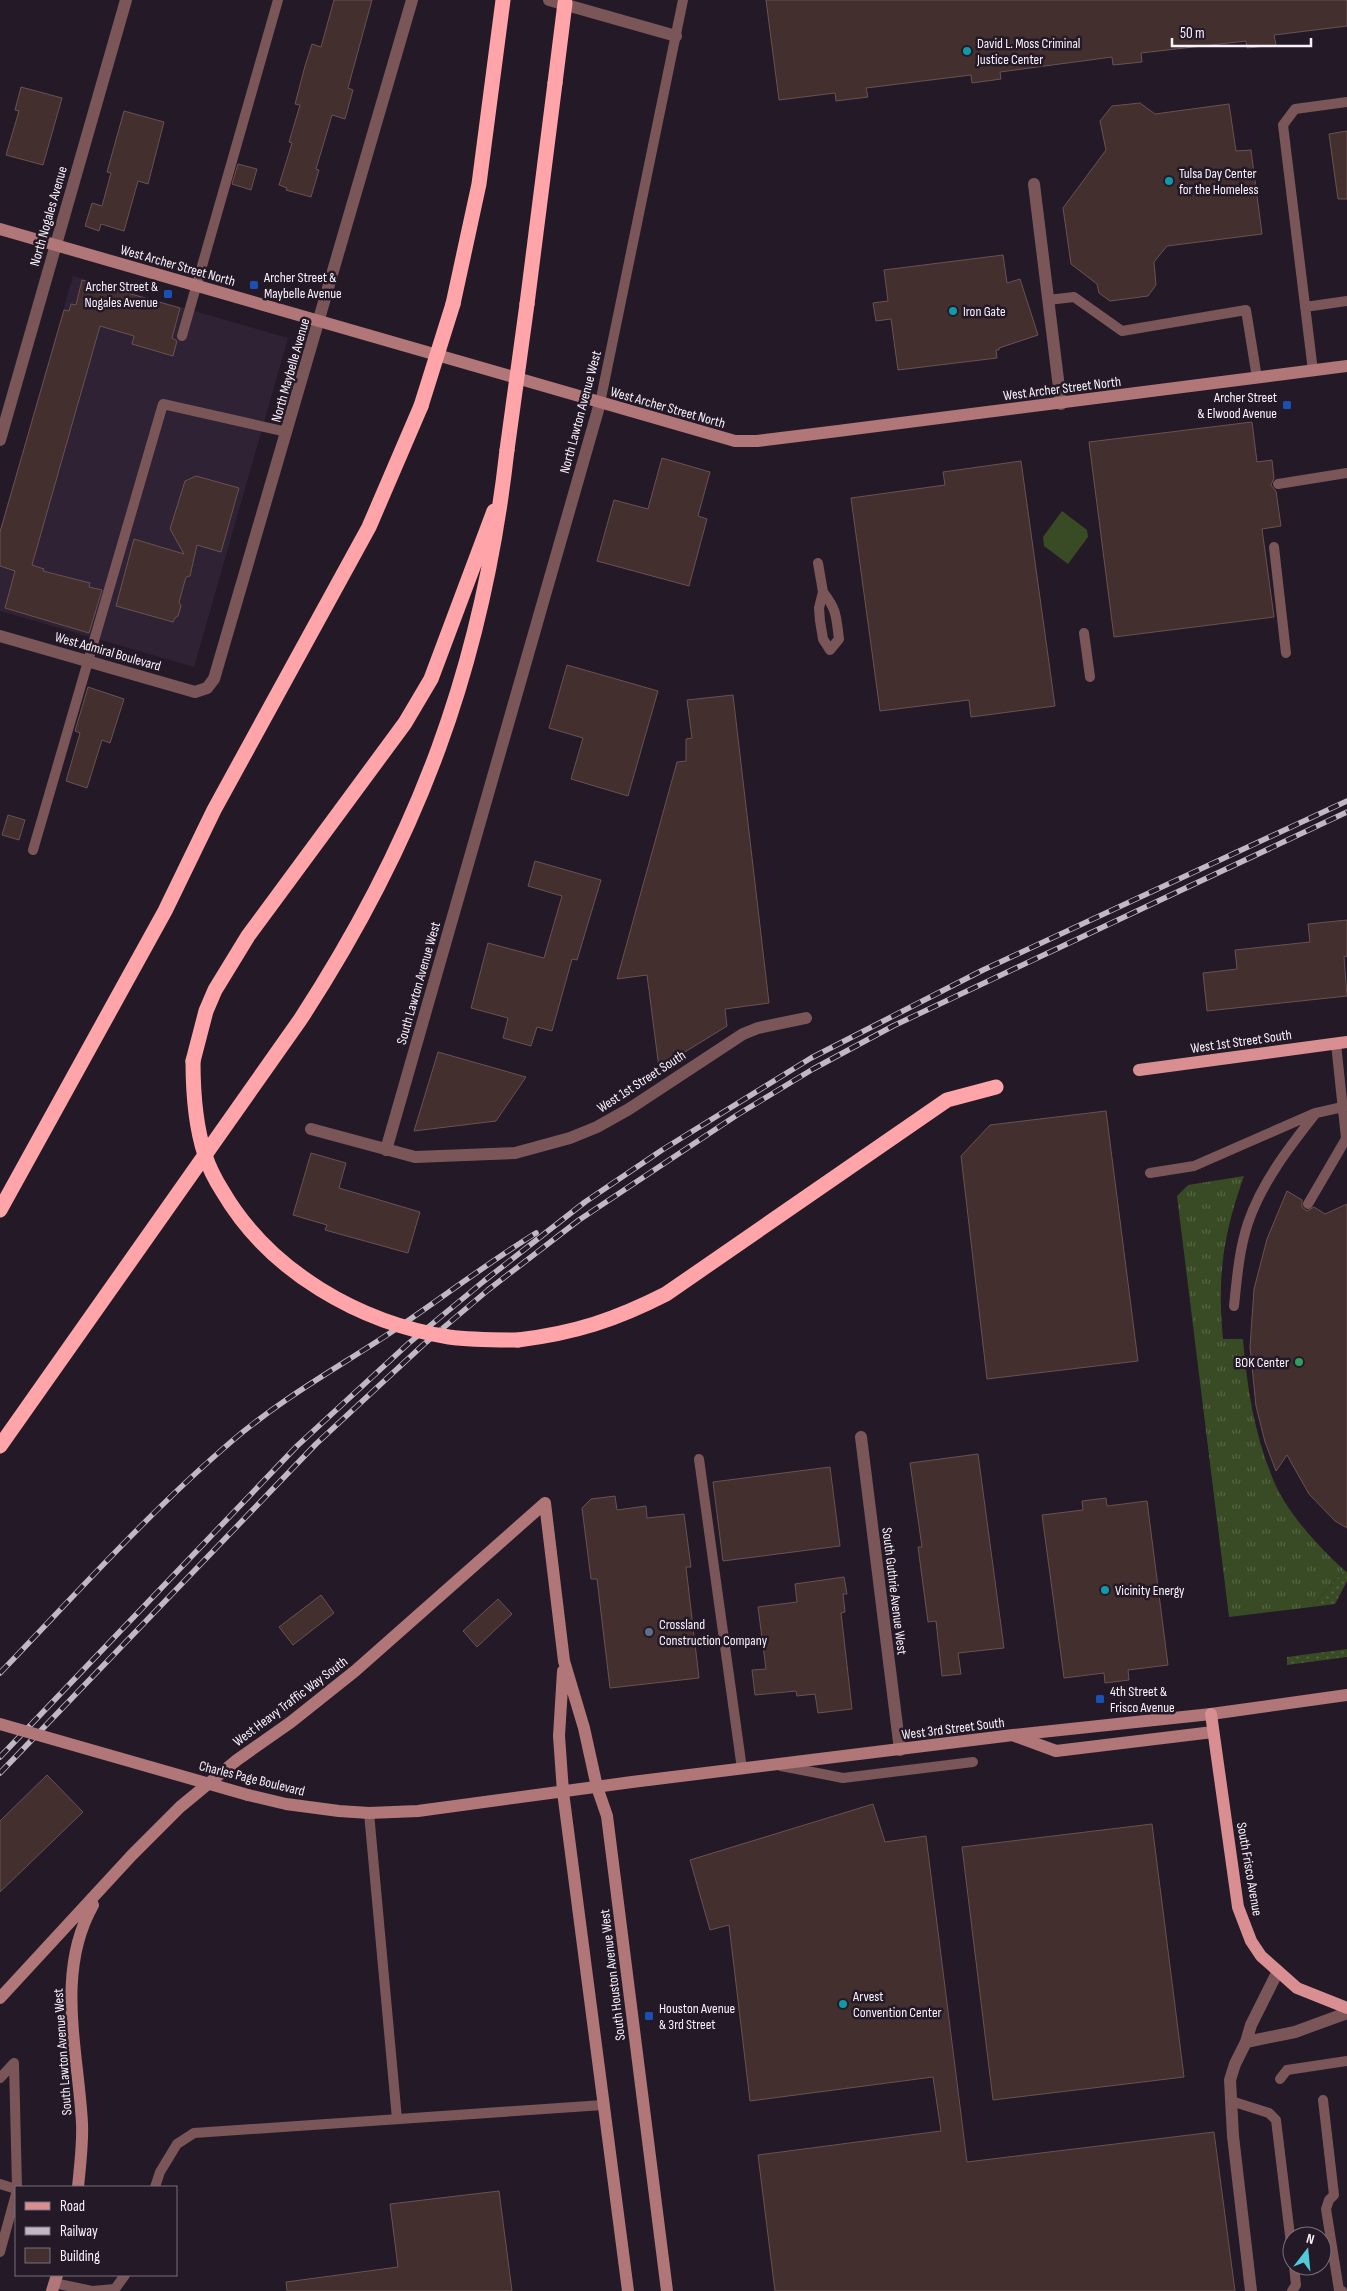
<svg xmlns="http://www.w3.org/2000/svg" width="1347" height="2291" font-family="'Sofia Sans Condensed',sans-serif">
	<defs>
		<pattern id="grass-tufts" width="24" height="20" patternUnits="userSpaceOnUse" patternTransform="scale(1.25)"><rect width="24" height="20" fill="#394b24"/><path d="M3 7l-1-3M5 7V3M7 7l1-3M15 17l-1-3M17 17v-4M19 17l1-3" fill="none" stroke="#566545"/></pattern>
		<pattern id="garden-dots" width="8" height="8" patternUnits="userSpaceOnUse" patternTransform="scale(1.25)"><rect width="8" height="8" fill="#394b24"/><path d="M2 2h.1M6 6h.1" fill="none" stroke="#566545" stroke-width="1.8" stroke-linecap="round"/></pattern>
	</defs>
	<rect width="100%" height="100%" fill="#241927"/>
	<path fill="#302235" d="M73 276 288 338 194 667 0 611V530Z"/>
	<path fill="url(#grass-tufts)" d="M1244 1176C1223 1235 1217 1277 1223 1339H1243C1247 1389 1255 1438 1275 1484 1290 1516 1318 1546 1344 1570L1312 1607 1229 1617 1177 1196 1188 1185Z"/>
	<path fill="url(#garden-dots)" d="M1344 1570 1347 1572V1581L1335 1604 1312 1607Z
		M1347 1649V1657L1287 1665V1657Z"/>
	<path fill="#394b24" d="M1062 511 1087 530 1088 537 1068 564 1044 546 1043 537Z"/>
	<path fill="#432f2e" stroke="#695251" d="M334 0H372L348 88 353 90 345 119 332 115 316 169 319 170 311 197 286 190 287 188 279 185 292 143 289 142 300 105 295 104 305 66 312 44 321 47Z
		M766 0H1347V26L1274 35 1276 45 1247 48 1246 41 1141 53 1142 62 1113 65 1112 57 1000 72 1001 79 972 83 971 75 866 88 868 97 836 101 835 93 779 100Z
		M21 87 62 98 43 165 6 155 19 111 15 110Z
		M1140 103 1155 114 1229 104 1236 151 1251 150 1262 234 1167 246 1154 262 1156 285 1148 296 1110 301 1099 293 1097 284 1071 264 1063 208 1106 150 1100 121 1112 106Z
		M124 111 164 122 148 184 138 181 124 231 101 224 99 231 85 226 92 203 102 206 111 173 107 172Z
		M1347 131V199H1338L1329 134Z
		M238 164 257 169 251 190 232 184Z
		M1003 255 1007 283 1020 279 1038 335 999 348V350H996L997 358 898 370 891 319 876 321 873 303 888 301 884 270Z
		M82 280 180 308 172 338 177 341 173 356 132 344 134 336 100 326 32 565 44 569 43 571 90 583 89 587 102 590 89 633 5 608 15 571 0 566V532L64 310 69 311 71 304 76 305Z
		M1252 422 1257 462 1272 460 1274 478 1271 485 1276 491 1281 526 1262 529 1274 617 1114 637 1089 442Z
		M662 458 710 472 698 516 707 519 689 586 597 561 614 500 648 509Z
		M1021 461 1055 706 971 717 969 700 880 711 851 498 945 485 943 472Z
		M196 476 239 488 221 552 197 545 190 576 186 577 179 602 181 606 178 616 175 618 173 622 116 606 134 539 184 554 170 529 185 481Z
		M567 665 658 691 628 796 571 779 583 738 549 728Z
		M88 687 124 699 110 743 102 740 87 788 66 781 80 733 75 731Z
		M733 695 769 1003 725 1009 727 1026 659 1068 647 975 617 979 677 762 686 761V739L692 738 687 700Z
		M8 815 25 820 19 840 2 835Z
		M535 861 601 880 577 960 572 959 552 1031 537 1027 531 1046 503 1038 508 1018 471 1008 488 943 544 958 562 896 528 886Z
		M1347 920V956L1344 957 1347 996 1207 1011 1203 973 1237 969 1235 950 1310 942 1308 924Z
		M438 1052 526 1077 496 1121 414 1131Z
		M1106 1111 1138 1361 987 1379 961 1156 990 1125Z
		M311 1153 346 1163 339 1188 420 1212 408 1253 325 1230 327 1225 293 1215Z
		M1287 1191 1302 1200V1207L1307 1211 1314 1207 1325 1214 1347 1204V1528L1335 1521 1309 1494 1287 1455 1276 1471 1265 1442 1256 1406 1250 1347 1254 1289 1267 1239Z
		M978 1454 1004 1648 958 1653 961 1674 942 1676 936 1621 928 1622 918 1547H922L910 1463Z
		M830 1467 840 1546 723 1561 713 1482Z
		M615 1496 617 1510 646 1506 647 1518 684 1514 691 1567H686L699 1678 610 1688 597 1579H591L582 1508 591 1499Z
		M1106 1498 1107 1506 1147 1501 1168 1665 1128 1670 1129 1680 1105 1683 1104 1673 1064 1678 1042 1515 1083 1510 1082 1501Z
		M844 1577 847 1594H843L845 1612 841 1613 852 1709 818 1713 815 1694 797 1696 796 1691 755 1695 752 1670 766 1669 758 1607 797 1602 795 1584Z
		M321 1595 334 1613 293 1645 279 1627Z
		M498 1599 512 1614 477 1647 463 1631Z
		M47 1775 83 1812 0 1892V1821Z
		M873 1804 885 1842 926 1836 967 2162 1214 2132 1235 2291H775L758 2155 941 2131 933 2077 750 2101 729 1925 710 1930 690 1860Z
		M1152 1824 1184 2077 993 2100 962 1847Z
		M499 2191 512 2291H287L286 2282 398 2267 390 2204Z"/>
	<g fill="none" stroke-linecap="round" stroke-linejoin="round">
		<path stroke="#7b5658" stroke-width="10" d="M1048 300 1074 297 1122 331 1246 310 1257 378
			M1305 307 1347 301
			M182 336 278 0
			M1313 371 1283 125 1295 109 1347 102
			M600 403 683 0
			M1278 484 1347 473
			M1274 547 1286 653
			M818 563 823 592 819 608 820 621 823 639 830 650 839 639C836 616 837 610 823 592
			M1084 633 1090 677
			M33 850 163 404 287 432
			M1336 1044 1346 1138
			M1150 1173 1194 1166 1315 1113
			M1308 1204 1347 1137
			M1234 1306C1237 1278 1239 1250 1248 1223 1262 1182 1290 1146 1316 1113L1347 1106
			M699 1459 742 1769
			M781 1766 843 1778 973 1762
			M369 1813 397 2119
			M0 2078 14 2063 17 2187
			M1280 2079 1287 2070 1347 2061
			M1323 2100 1334 2195 1329 2200 1326 2209 1339 2290 1342 2291
			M1231 2101 1269 2113 1276 2120 1292 2252
			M0 2184 16 2189
			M155 2187 160 2172 177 2144 194 2133 603 2105
			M0 2252 16 2194
			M54 2283 92 2291 115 2289 125 2275
			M1292 2291 1296 2285 1294 2266"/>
		<path stroke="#7b5658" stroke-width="12" d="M549 0 676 36
			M1034 184 1061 404
			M0 440 126 0
			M0 636 195 692 207 688 214 679 412 0
			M311 1129 415 1157 515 1153 570 1138 597 1127 629 1109 743 1034 758 1028 806 1018
			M386 1150 600 403
			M861 1437 900 1750
			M1246 2042 1295 2032 1347 2013
			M1251 2291 1233 2136 1230 2080 1235 2064 1246 2042 1251 2025 1278 1971"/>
		<path stroke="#b07678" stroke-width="12" d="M0 229 735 441H757L838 431 1347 366
			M545 1503 564 1661 584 1728 597 1787 607 1816 667 2291
			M563 1671 559 1736 563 1792 628 2291
			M1015 1736 1056 1751 1213 1732
			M248 1795 286 1804 339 1811 369 1813 418 1811 632 1782 1013 1735 1211 1714 1347 1695
			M0 1998 132 1855 180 1807 237 1760 291 1722 355 1671 545 1503
			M78 2187C80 2166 83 2144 82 2123 78 2050 55 1972 93 1905
			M52 2291 57 2275"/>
		<path stroke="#d98e91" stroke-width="12" d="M1139 1070 1347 1042
			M1211 1714 1238 1907 1251 1941 1261 1956 1297 1988 1347 2008"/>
		<path stroke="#ffa4a8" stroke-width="15" d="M453 304 479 184 503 0
			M527 304 555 83
			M193 1061 206 1011 215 990 248 936 405 723 431 679 494 511
			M0 1210 165 911 214 810 369 527 421 406
			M518 1340C575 1333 615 1320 666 1294L947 1100 996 1087
			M0 1446 300 1020C418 839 483 665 507 450"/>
		<defs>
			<path id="rail" d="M0 1673C75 1595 149 1512 232 1441 281 1399 337 1368 390 1333 439 1300 486 1264 536 1233
				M0 1757 297 1446 409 1343 484 1281 585 1202 662 1150 811 1058 983 970 1347 801
				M0 1773 316 1444 423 1345 488 1290 579 1220 737 1115 813 1069 893 1026 1347 812"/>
		</defs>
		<use href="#rail" stroke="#c0b8c2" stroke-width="5.5"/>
		<use href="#rail" stroke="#241927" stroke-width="4" stroke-dasharray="11" stroke-linecap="butt"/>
		<path stroke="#b07678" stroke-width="12" d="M0 1724 248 1795"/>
		<path stroke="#ffa4a8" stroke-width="15" d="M555 83 565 3
			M421 406 453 304
			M507 450 527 304
			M193 1061C193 1093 195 1125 205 1155 209 1168 216 1181 223 1192 270 1272 360 1323 449 1337 472 1340 495 1340 518 1340"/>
	</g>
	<g fill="#0f9aa8" stroke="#241927" stroke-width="2">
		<circle cx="967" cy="51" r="5"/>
		<circle cx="1169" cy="181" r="5"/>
		<circle cx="953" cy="311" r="5"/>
		<circle cx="1105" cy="1590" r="5"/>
		<circle cx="843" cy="2004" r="5"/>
	</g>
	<g fill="#1a4fb4" stroke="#241927" stroke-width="2">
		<rect x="249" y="280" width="10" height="10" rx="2.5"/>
		<rect x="163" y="289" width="10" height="10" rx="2.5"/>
		<rect x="1282" y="400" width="10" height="10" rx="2.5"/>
		<rect x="1095" y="1694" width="10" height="10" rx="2.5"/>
		<rect x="644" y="2011" width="10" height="10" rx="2.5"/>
	</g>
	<circle fill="#2e9e5b" stroke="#241927" stroke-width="2" cx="1299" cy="1362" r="5"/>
	<circle fill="#5c6f8a" stroke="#241927" stroke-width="2" cx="649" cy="1632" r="5"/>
	<g text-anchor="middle" stroke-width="5" stroke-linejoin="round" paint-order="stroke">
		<g font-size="14" fill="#f8f1fa" stroke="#241927" text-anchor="start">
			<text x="977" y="48">David L. Moss Criminal<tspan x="977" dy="16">Justice Center</tspan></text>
			<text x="1179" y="178">Tulsa Day Center<tspan x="1179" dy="16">for the Homeless</tspan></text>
			<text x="264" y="282">Archer Street &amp;<tspan x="264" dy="16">Maybelle Avenue</tspan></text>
			<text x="158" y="291" text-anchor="end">Archer Street &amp;<tspan x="158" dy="16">Nogales Avenue</tspan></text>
			<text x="963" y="316">Iron Gate</text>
			<text x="1277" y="402" text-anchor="end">Archer Street<tspan x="1277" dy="16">&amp; Elwood Avenue</tspan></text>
			<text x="1289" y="1367" text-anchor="end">BOK Center</text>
			<text x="1115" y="1595">Vicinity Energy</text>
			<text x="659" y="1629">Crossland<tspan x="659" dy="16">Construction Company</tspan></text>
			<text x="1110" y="1696">4th Street &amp;<tspan x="1110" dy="16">Frisco Avenue</tspan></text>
			<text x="853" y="2001">Arvest<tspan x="853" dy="16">Convention Center</tspan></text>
			<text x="659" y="2013">Houston Avenue<tspan x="659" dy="16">&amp; 3rd Street</tspan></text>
		</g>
		<g font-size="14" fill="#f8f1fa" stroke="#241927">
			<text transform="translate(48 216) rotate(-74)" y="5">North Nogales Avenue</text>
			<text transform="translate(178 265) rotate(16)" y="5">West Archer Street North</text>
			<text transform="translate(290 370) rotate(-74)" y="5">North Maybelle Avenue</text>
			<text transform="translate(1062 388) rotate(-7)" y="5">West Archer Street North</text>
			<text transform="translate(668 407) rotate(16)" y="5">West Archer Street North</text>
			<text transform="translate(580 412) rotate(-75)" y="5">North Lawton Avenue West</text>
			<text transform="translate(108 651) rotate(16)" y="5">West Admiral Boulevard</text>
			<text transform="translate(418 983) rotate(-74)" y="5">South Lawton Avenue West</text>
			<text transform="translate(1241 1041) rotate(-8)" y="5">West 1st Street South</text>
			<text transform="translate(641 1081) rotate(-33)" y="5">West 1st Street South</text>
			<text transform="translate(895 1591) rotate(83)" y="5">South Guthrie Avenue West</text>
			<text transform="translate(290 1701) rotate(-37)" y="5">West Heavy Traffic Way South</text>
			<text transform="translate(953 1728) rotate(-7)" y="5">West 3rd Street South</text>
			<text transform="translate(252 1778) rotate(14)" y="5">Charles Page Boulevard</text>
			<text transform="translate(1250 1869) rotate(80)" y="5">South Frisco Avenue</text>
			<text transform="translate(612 1975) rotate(-97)" y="5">South Houston Avenue West</text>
			<text transform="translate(62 2052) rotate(-94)" y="5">South Lawton Avenue West</text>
		</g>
	</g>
	<rect x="15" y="2186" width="162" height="90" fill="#241927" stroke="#796f7b"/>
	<rect x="25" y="2202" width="25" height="8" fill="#d98e91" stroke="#796f7b"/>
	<text x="60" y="2211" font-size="15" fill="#f8f1fa">Road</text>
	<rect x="25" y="2227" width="25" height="8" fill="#c0b8c2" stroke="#796f7b"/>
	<text x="60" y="2236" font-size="15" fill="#f8f1fa">Railway</text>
	<rect x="25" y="2248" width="25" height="15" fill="#432f2e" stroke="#796f7b"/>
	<text x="60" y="2261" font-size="15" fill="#f8f1fa">Building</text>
	<g transform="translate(1307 2251) rotate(16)"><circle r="24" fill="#241927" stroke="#796f7b"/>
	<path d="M0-4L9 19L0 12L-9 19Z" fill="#52cbd9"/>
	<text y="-8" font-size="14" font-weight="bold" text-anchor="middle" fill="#f8f1fa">N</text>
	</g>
	<path d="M1172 38v8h139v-8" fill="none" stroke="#f8f1fa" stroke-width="2.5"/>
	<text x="1180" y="38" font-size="15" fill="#f8f1fa" stroke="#241927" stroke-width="4" paint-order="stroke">50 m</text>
</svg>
